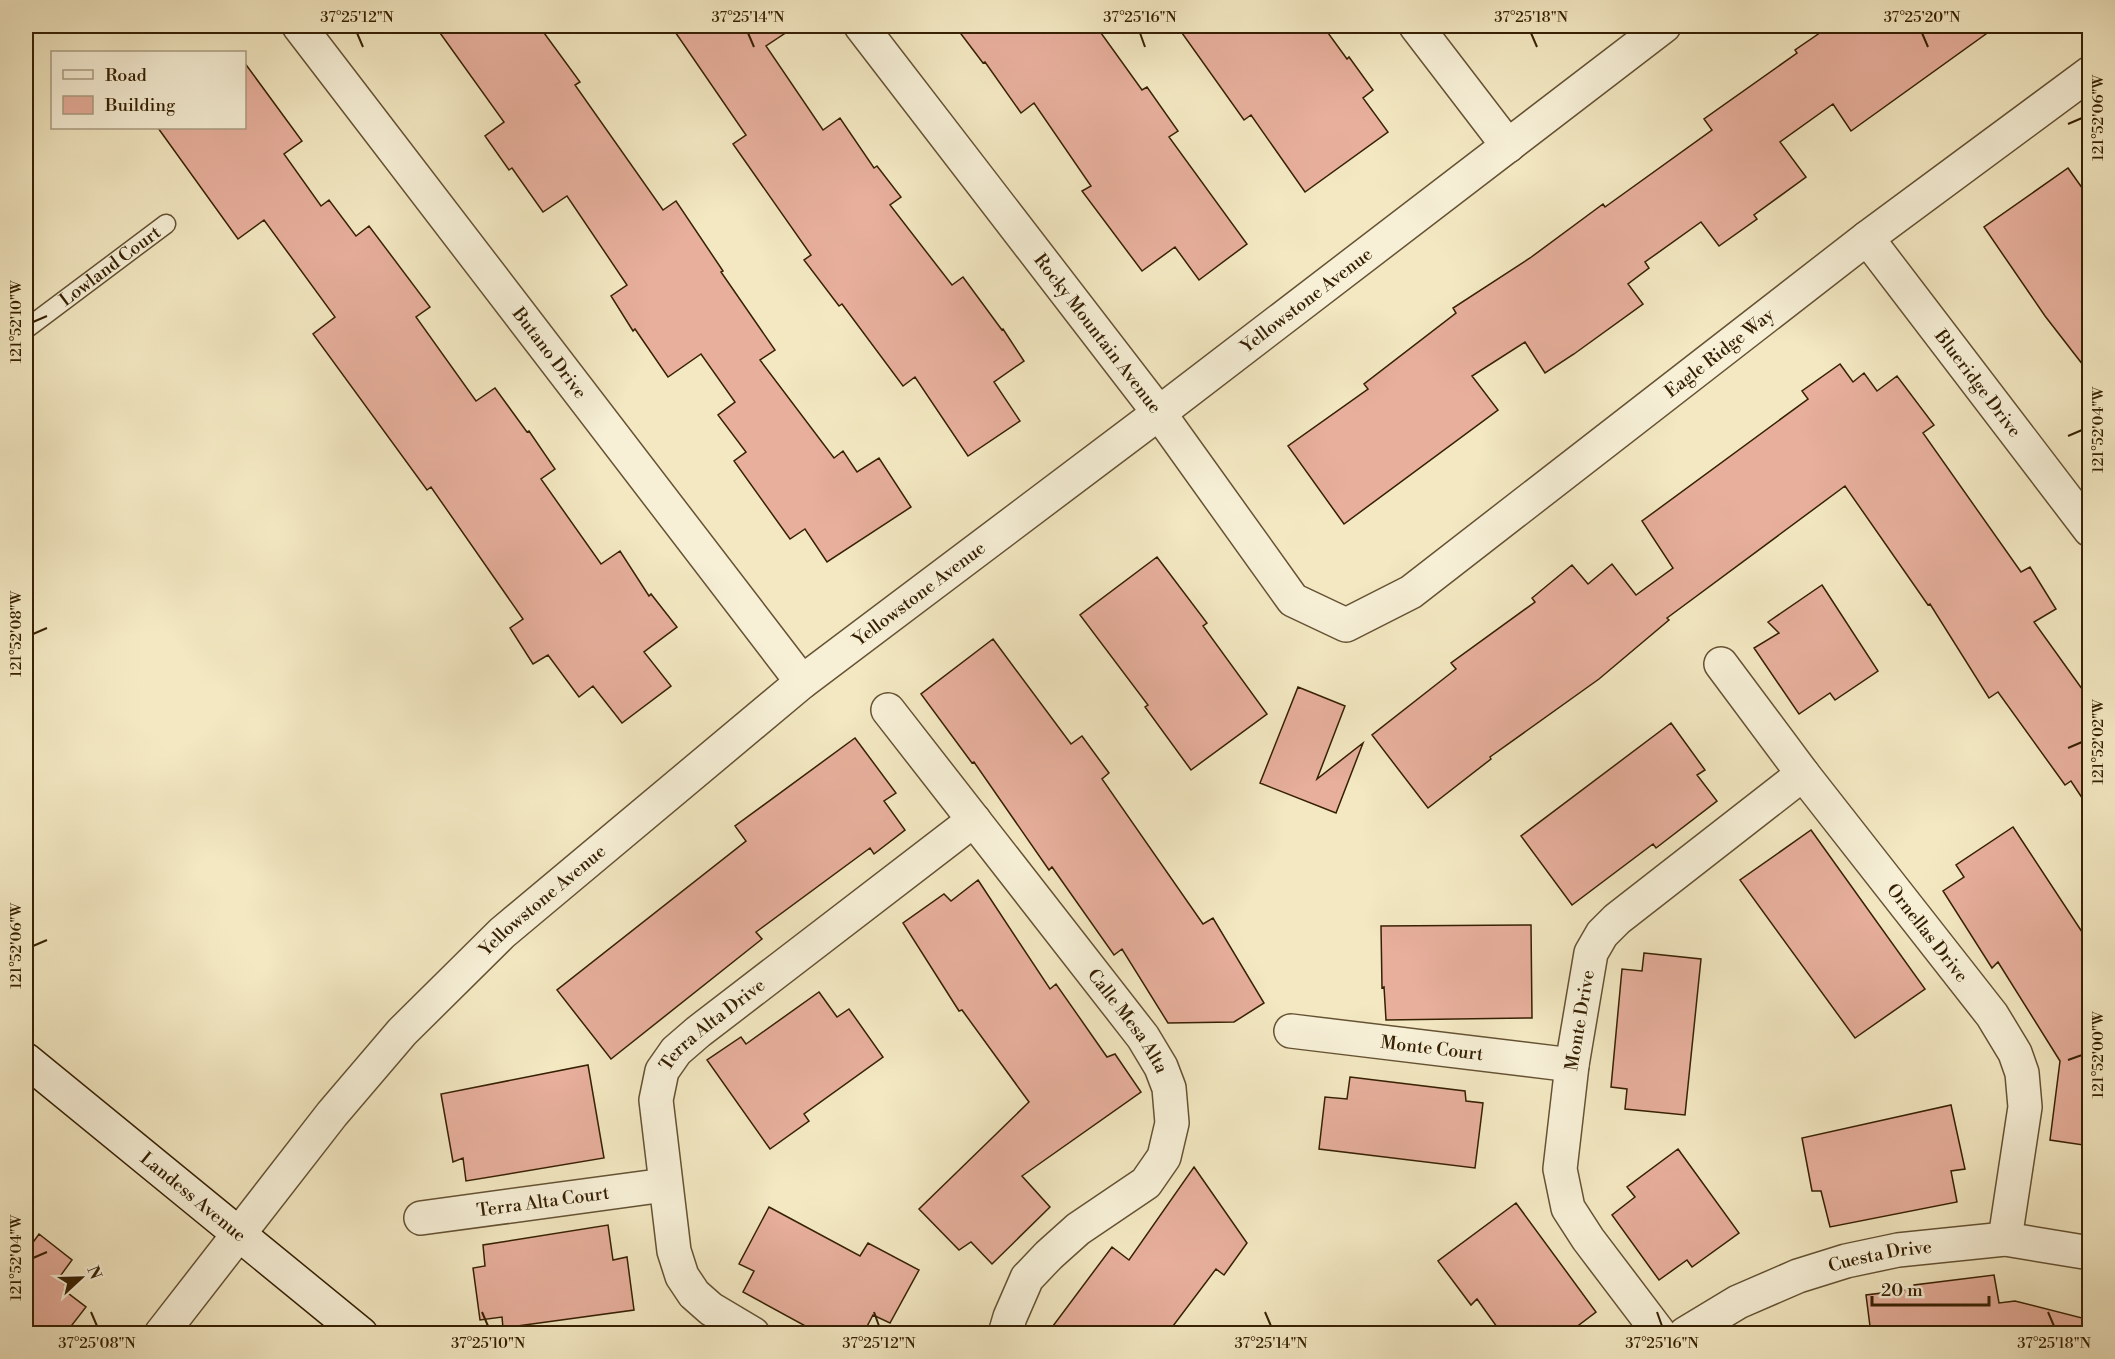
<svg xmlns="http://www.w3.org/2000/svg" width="2115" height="1359" font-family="'Libre Bodoni',serif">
	<rect width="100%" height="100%" fill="#f3e8c2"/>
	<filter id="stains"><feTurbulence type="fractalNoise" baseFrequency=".00333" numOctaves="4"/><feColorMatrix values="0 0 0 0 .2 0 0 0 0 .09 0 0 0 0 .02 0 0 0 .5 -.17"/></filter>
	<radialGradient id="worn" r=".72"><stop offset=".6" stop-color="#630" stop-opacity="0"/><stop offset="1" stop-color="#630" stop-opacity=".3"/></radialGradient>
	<path fill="#e7af9c" stroke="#362003" stroke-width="1.5" d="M435 26H539L580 82 575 85 663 210 676 201 723 271 721 272 775 350 760 360 834 458 843 451 857 472 879 458 911 507 827 562 805 529 790 539 734 461 746 452 718 415 735 402 701 354 668 377 635 329 633 331 611 296 627 285 567 196 543 212 512 168 509 170 485 136 504 122Z
		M671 26H796L766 46 823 130 840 118 874 168 877 166 901 197 890 205 952 285 963 277 1002 330 1003 329 1024 361 994 382 1020 421 968 456 915 377 903 386 842 304 839 306 804 260 811 255 733 144 746 135Z
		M955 26H1096L1142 90 1147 87 1178 131 1169 137 1247 244 1199 280 1175 247 1142 271 1082 191 1091 186 1034 103 1021 113 985 62 983 63Z
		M1177 26H1323L1347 59 1349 57 1373 90 1363 98 1388 132 1305 192 1251 115 1244 120Z
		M1830 26H1997L1851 131 1833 104 1780 142 1806 177 1754 215 1757 219 1719 246 1701 222 1645 262 1649 268 1628 284 1643 304 1574 354 1545 373 1525 342 1472 376 1498 410 1344 524 1288 446 1368 389 1364 384 1456 313 1453 308 1530 258 1603 204 1605 207 1712 130 1704 119 1797 53 1795 50Z
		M244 62 302 141 284 154 321 206 329 200 356 236 369 226 430 307 416 317 476 401 495 388 527 432 529 431 555 469 541 479 601 564 620 551 649 596 651 594 677 627 644 652 671 686 622 723 593 686 579 697 548 655 533 664 510 628 523 619 431 487 427 490 313 334 335 317 264 220 238 239 158 128H244Z
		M2068 168 2090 199V374L2045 316 1984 227Z
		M1840 364 1853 382 1864 373 1877 391 1897 376 1934 425 1923 433 2021 572 2030 567 2056 609 2034 622 2090 700V810L2071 781 2065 785 1998 692 1989 698 1930 604 1928 605 1845 486 1667 618 1669 620 1599 679 1490 757 1491 759 1428 808 1372 735 1456 669 1451 663 1535 602 1532 598 1572 565 1588 584 1612 564 1636 595 1673 568 1642 521 1808 399 1802 391Z
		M1157 557 1207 623 1203 626 1267 714 1191 770 1145 707 1148 705 1080 615Z
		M1822 585 1878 671 1835 700 1830 693 1799 714 1754 648 1779 633 1768 622Z
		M993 639 1071 744 1082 736 1109 773 1102 779 1203 924 1213 918 1264 1003 1234 1022 1168 1023 1122 949 1114 955 1052 867 1049 870 974 762 972 763 921 694Z
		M1298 687 1345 706 1317 779 1363 743 1336 813 1260 783Z
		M1671 723 1705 770 1697 775 1717 801 1656 848 1653 844 1572 905 1521 836Z
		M855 738 896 793 884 801 905 830 874 854 870 848 756 932 762 939 611 1059 557 990 746 841 735 826Z
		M2013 827 2090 944V1146L2050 1140 2060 1061 1998 962 1992 968 1943 891 1964 877 1956 865Z
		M1811 830 1925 989 1855 1038 1740 880Z
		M978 880 1050 989 1056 984 1107 1057 1115 1054 1141 1092 1022 1176 1050 1207 992 1264 971 1242 959 1250 919 1209 1029 1102 962 1010 959 1011 903 923 944 894 951 901Z
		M1531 925 1532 1018 1386 1020 1384 987 1382 988 1381 926Z
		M1644 953 1701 959 1685 1115 1625 1109 1627 1089 1611 1087 1622 969 1642 971Z
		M819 992 837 1017 849 1009 883 1057 804 1114 809 1121 770 1149 707 1060 741 1037 746 1044Z
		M588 1065 604 1158 466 1181 463 1158 453 1162 441 1094Z
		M1350 1077 1465 1091 1466 1101 1483 1103 1475 1168 1319 1149 1325 1097 1347 1099Z
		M1951 1105 1965 1169 1951 1171 1957 1202 1830 1227 1821 1191H1812L1802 1138Z
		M1678 1149 1739 1233 1692 1267 1687 1260 1659 1280 1612 1215 1635 1197 1627 1187Z
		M1194 1167 1247 1243 1224 1275 1216 1269 1167 1334H1047L1112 1247 1129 1260Z
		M1516 1203 1596 1312 1567 1334H1502L1477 1299 1471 1305 1438 1261Z
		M769 1207 860 1256 868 1243 919 1270 890 1323 873 1315 863 1334H820L743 1292 754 1271 739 1264Z
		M608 1225 613 1260 627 1257 634 1310 503 1328 502 1317 480 1320 473 1268 485 1266 483 1245Z
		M39 1234 72 1260 58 1279 67 1286 64 1290 86 1307 65 1334H26V1252Z
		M1994 1275 1999 1303 2015 1301 2090 1320V1334H1871L1866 1295 1914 1289V1285Z"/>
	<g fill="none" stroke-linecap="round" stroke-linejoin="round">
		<defs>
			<g id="service">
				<path id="s1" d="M26 329 166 224"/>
			</g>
			<g id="minor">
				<path id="s2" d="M299 26 802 682"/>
				<path id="s3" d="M861 26 1159 413 1293 600 1346 625 1411 592 1867 238 2090 73"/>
				<path d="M1416 26 1508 146"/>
				<path id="s4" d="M1867 238 2090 530"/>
				<path id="s5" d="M1721 664 1803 774 1992 1015 2015 1053 2022 1073 2025 1107 2005 1239"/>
				<path id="s6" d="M888 710 1143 1037 1161 1067 1169 1088 1172 1123 1164 1157 1146 1183 1078 1229 1049 1255 1027 1278 1010 1317 1005 1334"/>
				<path id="s7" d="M1291 1031 1572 1065"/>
				<path id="s8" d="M421 1218 665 1185"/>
				<path id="s9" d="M161 1334 332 1114 402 1032 502 933 802 682 1159 413 1664 26"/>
				<path id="s10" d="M753 1334 711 1309 694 1294 682 1276 674 1251 656 1100 662 1071 676 1051 698 1032 974 820"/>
				<path id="s11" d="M1660 1334 1588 1239 1568 1208 1560 1169 1572 1065 1591 953 1602 934 1617 919 1803 774"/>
				<path id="s12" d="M1685 1334 1738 1302 1798 1276 1846 1261 1898 1250 2005 1239 2090 1253"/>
			</g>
			<g id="secondary">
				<path id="s13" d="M26 1060 361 1334"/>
			</g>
		</defs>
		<use href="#service" stroke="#655233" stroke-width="21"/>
		<use href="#minor" stroke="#655233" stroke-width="36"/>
		<use href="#secondary" stroke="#362003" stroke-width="36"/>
		<use href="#service" stroke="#f7f0d7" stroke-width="18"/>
		<use href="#minor" stroke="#f7f0d7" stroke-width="33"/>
		<use href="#secondary" stroke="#f7f0d7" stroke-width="33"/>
	</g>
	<path fill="none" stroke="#362003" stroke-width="2" d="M357 33 363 47M748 33 754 47M1140 33 1145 47M1531 33 1537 47M1922 33 1928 47M2068 124 2082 118M33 322 47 316M2068 436 2082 430M33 634 47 628M2068 748 2082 742M33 946 47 940M2068 1060 2082 1055M33 1258 47 1252M91 1312 97 1326M482 1312 488 1326M874 1312 879 1326M1265 1312 1271 1326M1657 1312 1662 1326M2048 1312 2054 1326"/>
	<g text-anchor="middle" stroke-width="4.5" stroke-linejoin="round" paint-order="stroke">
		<g font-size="18" fill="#362003" stroke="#f7f0d7">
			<text dy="6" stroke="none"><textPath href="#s1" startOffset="105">Lowland Court</textPath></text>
			<text dy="6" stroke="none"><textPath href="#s9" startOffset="1551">Yellowstone Avenue</textPath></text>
			<text dy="6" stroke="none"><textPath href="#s3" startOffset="388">Rocky Mountain Avenue</textPath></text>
			<text dy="6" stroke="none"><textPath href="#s3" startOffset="1240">Eagle Ridge Way</textPath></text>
			<text dy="6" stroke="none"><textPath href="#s2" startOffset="412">Butano Drive</textPath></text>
			<text dy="6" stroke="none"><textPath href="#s4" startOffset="183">Blueridge Drive</textPath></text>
			<text dy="6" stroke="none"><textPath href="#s9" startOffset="1065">Yellowstone Avenue</textPath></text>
			<text dy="6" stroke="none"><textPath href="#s9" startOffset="579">Yellowstone Avenue</textPath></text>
			<text dy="6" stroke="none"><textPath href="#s5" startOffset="339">Ornellas Drive</textPath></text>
			<text dy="6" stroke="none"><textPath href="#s11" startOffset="346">Monte Drive</textPath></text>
			<text dy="6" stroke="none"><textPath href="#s6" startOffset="393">Calle Mesa Alta</textPath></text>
			<text dy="6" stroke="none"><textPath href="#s10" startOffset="370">Terra Alta Drive</textPath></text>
			<text dy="6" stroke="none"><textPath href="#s7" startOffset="142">Monte Court</textPath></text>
			<text dy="6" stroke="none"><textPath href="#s13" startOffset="216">Landess Avenue</textPath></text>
			<text dy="6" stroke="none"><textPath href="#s8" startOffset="123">Terra Alta Court</textPath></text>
			<text dy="6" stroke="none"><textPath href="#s12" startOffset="212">Cuesta Drive</textPath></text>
		</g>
	</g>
	<rect width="2115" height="1359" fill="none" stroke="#f3e8c2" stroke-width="66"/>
	<rect x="51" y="51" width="195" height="78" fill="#f7f0d7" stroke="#aa9d82" stroke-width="1.5"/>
	<rect x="63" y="70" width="30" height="9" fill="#f7f0d7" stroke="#aa9d82" stroke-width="1.5"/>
	<text x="105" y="81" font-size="18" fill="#362003">Road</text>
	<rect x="63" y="96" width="30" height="18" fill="#e7af9c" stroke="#aa9d82" stroke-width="1.5"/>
	<text x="105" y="111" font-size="18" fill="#362003">Building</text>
	<g transform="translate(81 1278) rotate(68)" stroke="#f7f0d7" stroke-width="4.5" paint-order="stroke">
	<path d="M0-4.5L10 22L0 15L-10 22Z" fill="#362003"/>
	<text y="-9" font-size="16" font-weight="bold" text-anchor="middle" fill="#362003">N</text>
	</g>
	<path d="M1872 1296v9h117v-9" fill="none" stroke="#362003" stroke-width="3"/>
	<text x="1881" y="1296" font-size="18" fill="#362003" stroke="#f7f0d7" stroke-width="4.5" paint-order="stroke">20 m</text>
	<rect x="33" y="33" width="2049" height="1293" fill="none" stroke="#362003" stroke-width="2"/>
	<g font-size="15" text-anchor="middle" fill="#362003">
		<text x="357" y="22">37°25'12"N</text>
		<text x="748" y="22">37°25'14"N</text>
		<text x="1140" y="22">37°25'16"N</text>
		<text x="1531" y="22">37°25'18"N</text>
		<text x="1922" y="22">37°25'20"N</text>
		<text transform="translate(2098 118) rotate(-90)" y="5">121°52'06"W</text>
		<text transform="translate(16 322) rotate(-90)" y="5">121°52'10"W</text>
		<text transform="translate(2098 430) rotate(-90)" y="5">121°52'04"W</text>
		<text transform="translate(16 634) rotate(-90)" y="5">121°52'08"W</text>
		<text transform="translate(2098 742) rotate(-90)" y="5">121°52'02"W</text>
		<text transform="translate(16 946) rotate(-90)" y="5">121°52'06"W</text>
		<text transform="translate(2098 1055) rotate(-90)" y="5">121°52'00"W</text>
		<text transform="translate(16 1258) rotate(-90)" y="5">121°52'04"W</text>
		<text x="97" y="1348">37°25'08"N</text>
		<text x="488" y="1348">37°25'10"N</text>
		<text x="879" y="1348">37°25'12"N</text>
		<text x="1271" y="1348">37°25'14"N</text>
		<text x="1662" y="1348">37°25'16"N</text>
		<text x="2054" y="1348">37°25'18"N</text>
	</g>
	<rect width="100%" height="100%" filter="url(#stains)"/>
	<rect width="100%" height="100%" fill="url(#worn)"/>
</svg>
